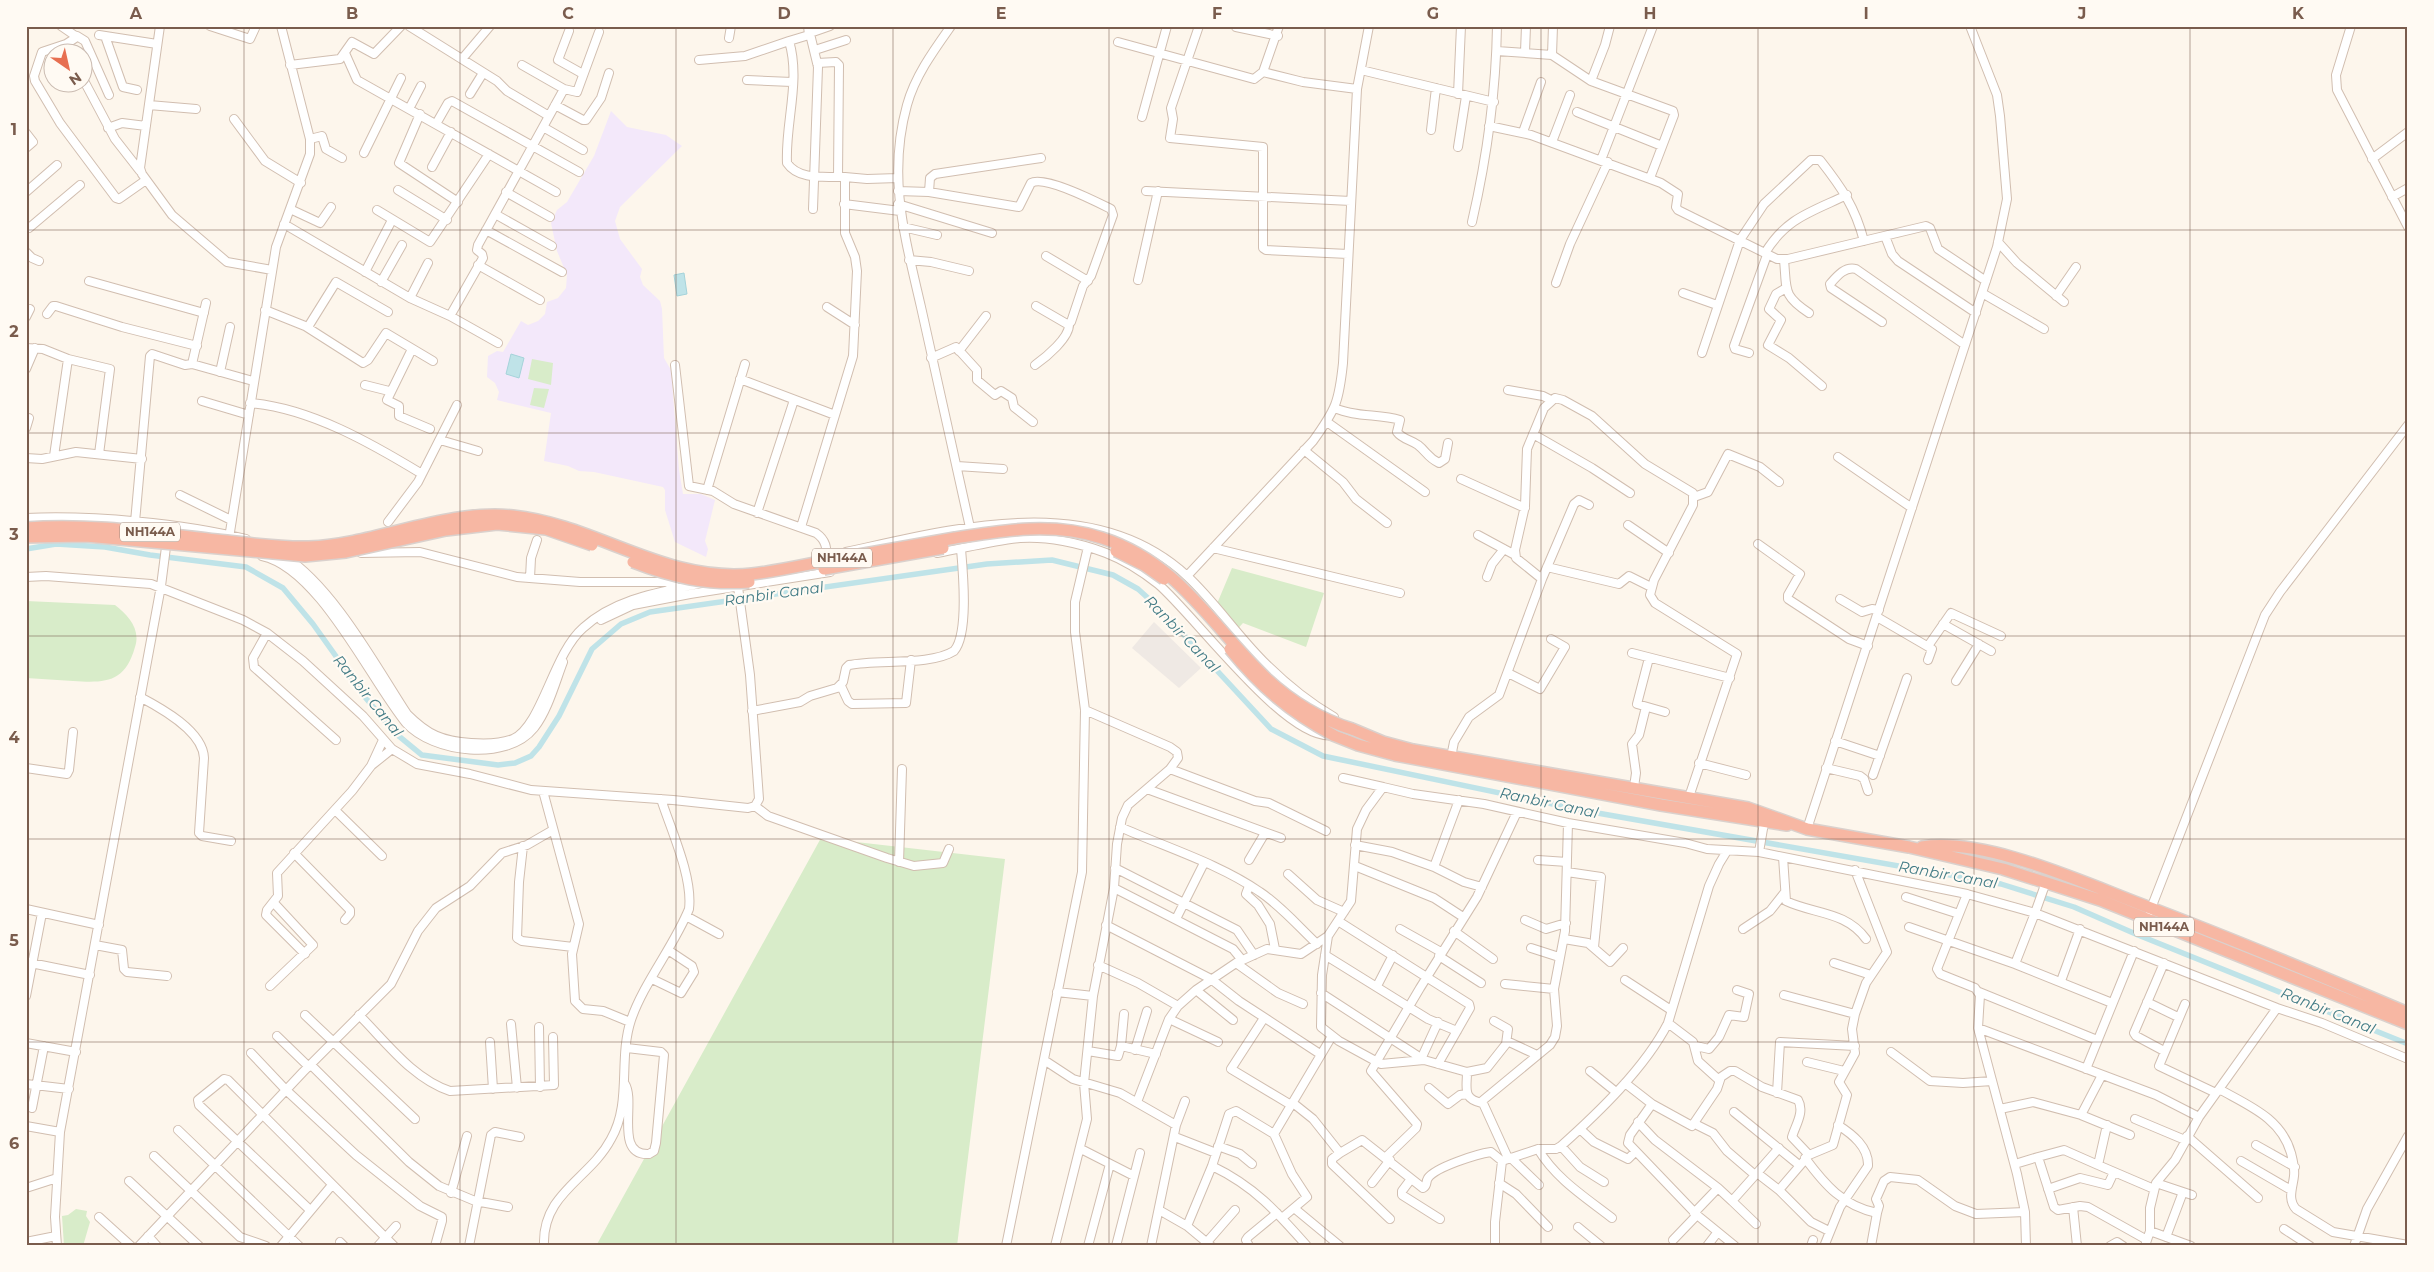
<svg xmlns="http://www.w3.org/2000/svg" width="2434" height="1272" font-family="Montserrat,sans-serif">
	<rect width="100%" height="100%" fill="#fdf6ec"/>
	<path fill="#efe9e4" d="M1154 622 1201 668 1179 688 1132 648Z"/>
	<path fill="#f3e8fa" d="M611 111 627 127 666 135 682 146 620 207 615 221 620 239 642 269 640 277 643 285 660 301 662 309 664 358 671 370 679 470 683 494H701L715 500 705 541 708 549 706 557 675 542 665 510V490L663 487 594 472 579 471 568 466 544 461 551 413 497 400 499 392 495 383 487 377 488 356 497 351 503 352 521 321 528 325 538 321 545 314 547 302 558 298 566 288 567 275 557 251 551 223 557 210 567 202 594 156Z"/>
	<path fill="#d8ecc9" d="M532 359 553 363 551 385 528 379Z
		M534 388 549 389 544 408 530 405Z
		M1232 568 1324 593 1306 647 1243 623 1233 634 1211 618Z
		M26 601 115 605C128 615 141 629 135 647 125 683 105 683 73 681 57 680 42 679 26 678Z
		M821 838 1005 859 957 1246H596Z
		M76 1209 87 1211 86 1216 90 1222 83 1246H64L62 1216 68 1215Z"/>
	<path fill="#bfe3e8" stroke="#a5d3da" d="M684 273 687 294 677 296 674 275Z
		M511 354 524 358 519 378 506 374Z"/>
	<g fill="none" stroke-linecap="round" stroke-linejoin="round">
		<path stroke="#bfe3e8" stroke-width="5.5" d="M26 549 56 544 105 547 150 555 246 567 283 588 313 624 365 697 394 732 422 755 498 765 515 763 531 756 539 747 559 716 592 649 621 624 650 612 987 564 1052 560 1113 575 1138 589 1159 608 1271 729 1323 756 1586 811 2001 884 2074 907 2138 935 2408 1044"/>
		<defs>
			<path id="minor" d="M61 26 77 37 66 44 42 52 34 76 35 81 60 123 116 198 119 199 146 180
				M160 26 140 168 142 174 172 215 227 262 272 270
				M210 26 250 39 256 26
				M409 26 497 81 507 91 549 116
				M951 26C934 50 915 76 907 105 887 177 905 237 921 307 938 382 955 457 971 532
				M1199 26 1171 108 1173 119 1170 138 1263 147V248L1266 250 1348 254
				M2351 26 2336 75 2337 90 2408 227
				M1236 27 1278 36
				M569 31 558 60 583 74
				M810 33 830 26
				M810 34 818 67 813 209
				M99 35 157 44
				M77 36 85 41 109 95
				M105 36 123 87 137 90
				M729 38 731 26
				M1118 42 1254 79 1263 72 1279 26
				M815 50 846 40
				M1497 51 1552 55 1591 81 1673 111 1674 115 1650 178
				M1525 52 1526 26
				M345 53 357 80 556 192
				M1552 55 1553 26
				M462 59 490 26
				M699 60 745 56 789 41
				M817 63 836 62 839 65 838 177
				M290 65 340 59 352 42 374 54 401 26
				M522 65 564 89 577 92 599 32
				M1361 70 1494 102
				M1263 72 1303 82 1357 89
				M82 77 115 139 140 171
				M747 80 792 82
				M1591 81 1605 45 1610 26
				M470 94 483 73
				M1458 94 1461 26
				M149 105 196 109
				M555 105 583 120H586L601 98 609 73
				M409 109 421 86
				M1577 112 1662 146
				M420 114 399 163 458 202
				M1142 117 1167 26
				M234 119 265 161 301 183
				M436 124 448 103 452 101 579 172
				M1489 126 1531 135 1661 183 1678 194 1676 207 1678 210 1777 259H1788L1926 226 1930 228 1938 249 1986 281
				M543 127 583 150
				M108 128 122 123 146 126
				M1431 130 1436 88
				M1523 132 1541 82
				M26 133 33 142 26 148
				M310 139 322 136 326 149 342 158
				M1552 142 1570 95
				M1458 147 1466 96
				M364 153 401 78
				M2372 159 2408 132
				M1601 160 1653 26
				M432 167 451 132
				M845 177 867 179 898 178
				M398 190 447 220
				M898 191 929 192 1019 207 1031 183C1044 175 1097 202 1111 209L1113 215 1091 276 1083 286 1071 322 1067 324 1036 306
				M1146 191 1351 201
				M26 192 57 165
				M506 192 550 217
				M929 192 930 178 935 174 1041 158
				M2392 197 2408 188
				M844 204 900 211
				M898 204 992 233
				M290 209 320 223 331 207
				M377 210 430 242 489 154
				M495 214 552 246
				M1472 222C1487 157 1496 93 1497 26
				M284 224 410 298 450 316 498 343
				M903 227 937 235
				M29 228 80 185
				M486 230 562 272
				M1885 236 1892 254 1898 261 1976 313
				M1998 242 2017 263 2064 302
				M26 252 32 258 39 261
				M1765 253C1786 218 1811 212 1847 195
				M1046 256 1088 281
				M909 260 931 262 969 271
				M1784 260C1787 290 1782 295 1809 313
				M478 265 540 300
				M365 272 392 220
				M1138 280 1158 191
				M89 281 204 313
				M381 282 402 245
				M1556 283 1570 244 1608 162
				M1786 288 1776 294 1769 309 1781 320 1768 345 1789 358 1822 386
				M1683 293 1717 305
				M1982 293 2044 329
				M2056 296 2076 267
				M410 298 428 263
				M206 303 192 364 253 381
				M827 307 855 325
				M265 310 305 326 363 363 368 360 386 333 433 361
				M47 314 53 306H56L122 327 197 346
				M450 316 483 258 482 254 477 250 478 245 564 89
				M26 317 30 309
				M1882 322 1831 288 1830 284C1837 276 1845 266 1856 269L1965 345
				M308 327 336 282 388 312
				M26 348 43 349 68 359 110 369 99 454
				M412 349 387 400 399 406V416L430 429
				M959 351 986 316
				M1702 353 1740 240 1764 204 1811 160H1820C1842 188 1855 207 1864 241
				M1749 353 1735 349 1734 346 1767 255
				M931 358 956 347 977 370V380L995 395 1001 391 1012 398 1014 407 1033 422
				M675 365 689 486 713 491 734 504 816 533C829 542 826 552 827 565
				M1035 365C1045 358 1071 337 1069 323
				M26 369 35 348
				M220 372 230 327
				M740 379 835 415
				M365 385 389 391
				M1508 390 1543 396 1551 400
				M202 401 249 415
				M250 403C310 408 371 443 422 474
				M1335 408C1354 417 1379 414 1400 420L1397 432C1402 439 1411 440 1418 445 1427 452 1427 457 1439 463L1445 459 1448 443
				M1327 422 1425 492
				M26 428 29 418
				M1533 434 1592 468 1630 493
				M440 440 478 451
				M1304 450 1343 482 1356 499 1387 523
				M54 456 68 359
				M1838 457 1912 508
				M26 458 42 459 76 452 142 459
				M957 466 1003 469
				M1461 479 1525 508
				M707 490 745 364
				M180 495 231 520
				M1694 497 1708 492 1728 454 1760 467 1779 482
				M757 513 794 400
				M26 518C92 515 183 523 246 539
				M135 522 150 356 152 354 185 365 192 364
				M388 522 418 482 457 405
				M1628 525 1669 553
				M801 527 853 356 857 271 855 257 845 233V177C827 176 799 181 787 163 785 123 801 81 789 41L809 35 808 26
				M1478 535 1515 555
				M229 538 276 247 310 154V139L281 26
				M1758 544 1800 574 1788 595V599L1849 639 1868 646
				M1213 548 1400 593
				M846 552C956 528 1094 490 1187 576 1215 602 1236 634 1263 661 1284 682 1308 702 1334 717
				M361 553 420 552 517 577 580 582H666L681 589
				M937 553C965 548 992 541 1020 538 1047 536 1080 543 1106 553 1124 560 1143 572 1158 584 1193 613 1288 744 1333 735
				M262 556C319 568 370 679 406 723 433 753 507 762 534 728 548 710 555 683 563 662
				M284 556C333 587 375 665 407 714 428 735 442 741 471 743 485 744 500 744 513 739 542 726 553 654 583 628 616 598 661 592 703 583
				M1547 567 1619 584 1629 576 1651 587
				M1187 576 1313 441C1336 409 1339 402 1343 363L1357 89 1369 26
				M26 577 46 576 151 584 243 620 267 633 303 661 363 716 392 749 417 764 470 774 531 790 673 800 748 808 755 806 759 799 750 675 738 587
				M1487 577 1492 564 1504 549
				M530 578 531 558 537 540
				M1542 579 1516 558 1515 550 1525 506 1527 449 1544 408 1555 398 1563 400 1592 416 1645 464 1693 493V505L1654 580 1650 595 1655 603 1737 654 1689 797
				M1840 599 1862 612 1872 609 1879 610
				M1877 617 1932 649 1928 660
				M601 620 633 605 690 594 830 572
				M1943 624 1991 651
				M267 633 253 658 254 667 336 740
				M1928 646 1951 613 2001 636
				M1632 653 1730 678
				M1649 658 1637 704 1665 712
				M1508 673 1540 689 1565 647 1551 639
				M1956 681 1979 644
				M841 686 848 701 852 704 906 703 911 660
				M140 697C161 708 203 731 204 758L199 833 202 836 231 841
				M752 711 800 702 810 696 837 688 843 682 846 668 849 665C878 659 930 666 954 651 969 634 963 572 961 549
				M1835 741 1880 756
				M1451 757 1454 742 1469 717 1499 695 1542 579 1574 504 1579 500 1589 505
				M1699 763 1746 775
				M372 765 392 749
				M26 768 67 774 69 770 73 732
				M1826 768 1860 776 1864 779 1868 791
				M1170 769 1255 801 1269 803 1326 831
				M1873 775 1907 678
				M1343 778 1383 787
				M1634 787 1636 773 1632 744 1639 735 1646 707
				M1147 789 1281 838
				M543 791 579 924 572 954 575 1001 583 1009 603 1011 630 1022
				M1459 800 1434 867 1464 882 1482 887
				M755 806 768 816 887 858 914 866 943 863 949 849
				M335 810 382 856
				M1120 827C1165 847 1220 864 1260 892 1281 906 1299 927 1317 944
				M1807 829 1997 247 2007 199 2000 116 1997 95 1970 26
				M1355 845 1392 852 1434 867
				M523 846 519 882 517 938 522 941 573 947
				M1759 852 1764 823
				M294 853 350 910V914L345 920
				M1783 857 1786 901C1813 914 1846 911 1866 939
				M1249 860 1265 833
				M1538 860 1567 862
				M899 862 902 769
				M1355 866 1434 898 1463 917
				M1115 868 1237 930 1254 955
				M1567 872 1601 877 1594 947
				M1288 874 1317 900 1344 912
				M1249 886 1246 894 1258 905 1270 924 1275 949
				M1114 888 1233 949 1242 960
				M1906 897 1959 914
				M26 909 99 925
				M2150 911 2265 615 2280 592 2408 425
				M686 916 719 934
				M1176 919 1204 863
				M1525 920 1546 929 1566 923
				M1338 921 1469 1004 1470 1008 1438 1064
				M1106 925 1211 979 1239 1001 1320 1054
				M1909 927 2015 964 2112 1003
				M1400 929 1441 952
				M1743 929 1770 911 1785 892
				M1454 931 1493 959
				M1328 936 1322 975 1321 1027 1339 1041 1381 1064 1424 1060 1467 1072C1467 1088 1462 1099 1482 1103
				M1564 939 1588 943 1610 962 1623 948
				M95 945 122 950 124 969 127 972 167 976
				M1531 948 1559 957
				M305 954 266 915 267 910 278 896 277 873 352 791 371 766 383 740
				M1325 955 1428 1019 1457 1031
				M1439 956 1481 983
				M26 962 90 975
				M1236 963 1278 993 1303 1004
				M1834 963 1871 975
				M2015 964 2035 913 2277 1008 2322 1023 2408 1059
				M1098 965 1138 983 1178 1006
				M652 979 681 993 694 972 692 966 668 950
				M1625 980 1671 1010
				M2061 981 2080 929
				M1505 984 1554 989
				M270 986 313 945 274 903
				M1377 986 1393 955
				M1196 990 1233 1020
				M1057 992 1093 996
				M1979 992 2097 1040
				M1321 993 1424 1060
				M1784 995 1855 1014
				M26 996 42 913
				M2147 1002 2178 1017
				M2185 1004 2159 1066 2216 1093
				M305 1015 415 1119
				M359 1015C386 1042 413 1079 450 1091L554 1085 553 1037
				M1264 1018 1231 1069 1291 1105
				M1169 1019 1218 1042
				M1668 1023 1693 1042 1698 1061 1719 1080
				M511 1024 517 1088
				M539 1027 540 1087
				M1978 1028 2156 1095 2199 1117
				M277 1036 309 1067
				M1507 1041 1537 1055
				M490 1042 493 1089
				M26 1043 76 1052
				M1121 1046 1124 1014
				M1696 1046 1709 1049 1719 1037 1729 1015 1744 1017 1749 994 1737 990
				M1135 1050 1147 1011
				M1088 1051 1118 1056 1121 1046 1156 1054
				M2164 1051 2136 1036 2134 1033 2164 963
				M1891 1052 1930 1081 1963 1083 1992 1081
				M251 1053 286 1090 356 1155 420 1206 442 1217V1221L435 1246
				M1422 1057 1438 1022
				M1044 1060 1073 1079 1120 1093 1176 1125
				M1807 1062 1844 1071
				M311 1065 409 1162 439 1186 475 1201 508 1207
				M2086 1069 2134 951
				M1590 1071 1616 1092
				M1467 1072 1487 1068 1506 1044 1508 1029 1494 1021
				M1625 1083 1652 1104 1630 1135 1628 1143 1697 1215 1673 1240
				M26 1084 69 1089
				M625 1084C636 1102 614 1156 649 1154L654 1151 656 1143 664 1055 661 1052 627 1048
				M1429 1088 1448 1104 1460 1095 1467 1094
				M2219 1089C2249 1106 2281 1118 2291 1153 2293 1161 2295 1168 2294 1176 2293 1187 2287 1199 2296 1209L2333 1232 2408 1245
				M1777 1093 1780 1042 1855 1046
				M1137 1102 1169 1019 1178 1006 1196 990 1236 963 1267 949 1301 954 1328 936 1351 901 1357 829 1366 810 1383 787 1413 794 1484 804 1568 823 1685 843 1707 849 1759 852 1967 894
				M1293 1103 1313 1119 1340 1153 1362 1140 1423 1188C1428 1185 1425 1183 1428 1178 1436 1167 1477 1154 1491 1152L1502 1161
				M1652 1104 1692 1126 1717 1089 1721 1077 1730 1071H1735L1762 1087 1798 1100C1805 1112 1795 1126 1792 1137L1809 1155
				M32 1108 44 1046
				M2000 1109 2033 1102 2081 1115 2130 1135
				M1734 1112 1799 1165
				M2081 1115 2102 1075
				M2135 1119 2185 1140
				M1638 1122 1655 1140 1718 1188
				M1695 1124 1713 1133 1727 1151 1755 1175
				M2107 1125 2098 1165 2154 1189
				M26 1126 60 1132
				M1580 1129 1594 1142 1628 1159 1635 1152
				M178 1130 299 1246
				M1274 1134 1292 1174 1307 1197 1282 1218
				M2187 1136 2258 1198
				M1175 1137 1216 1153
				M2256 1145 2295 1167
				M1218 1146 1240 1154 1252 1164
				M1561 1146 1580 1167 1604 1182
				M1081 1149 1134 1176
				M1538 1149C1556 1179 1585 1197 1612 1218
				M1340 1153 1332 1159V1164L1390 1219
				M154 1156 240 1237 266 1246
				M1386 1157 1416 1128 1417 1124 1371 1071 1420 988 1477 897 1517 812
				M2038 1157 2064 1150 2098 1165
				M1508 1158 1482 1101 1550 1045 1555 1037 1557 1026 1554 989 1565 931 1568 823
				M1511 1158 1539 1185
				M1805 1158C1825 1185 1843 1206 1877 1213L1871 1246
				M2241 1161 2291 1190
				M2015 1164 2038 1157 2054 1207 2058 1210 2080 1206 2088 1207 2147 1240
				M1212 1166C1254 1186 1277 1212 1307 1246
				M1757 1173 1779 1148
				M1411 1179 1402 1191V1195L1440 1219
				M129 1181 199 1246
				M1372 1183 1390 1160
				M1499 1183 1516 1194 1548 1227
				M2156 1183 2192 1195
				M26 1188 57 1178
				M2048 1189 2080 1178 2108 1185 2114 1172
				M1779 1190 1809 1155 1833 1145 1847 1095 1839 1082 1855 1053 1852 1029 1855 1014 1866 983 1887 952 1855 870
				M451 1193 467 1136
				M1732 1201 1756 1224
				M2073 1207 2077 1246
				M1294 1208 1340 1246
				M310 1210 199 1105 198 1100 224 1079 228 1080 394 1246
				M1159 1210 1187 1226 1212 1166 1229 1114 1236 1111 1274 1134 1332 1036
				M1694 1213 1718 1188 1732 1201 1757 1173 1779 1190 1811 1222 1829 1231
				M1877 1213 1879 1206 1876 1199 1884 1181 1890 1177 1918 1180 1955 1206 1976 1214 2025 1212
				M1697 1215 1735 1246
				M99 1217 131 1246
				M1187 1226 1211 1246
				M1578 1227 1601 1246
				M2284 1229 2310 1246
				M2150 1231 2191 1246
				M148 1236 157 1246
				M2166 1237 2183 1192
				M26 1242 56 1236
				M340 1242 344 1246
				M1207 1242 1235 1210
				M1825 1244 1840 1207 1868 1166C1869 1147 1852 1134 1838 1125
				M544 1245C542 1193 590 1179 611 1139 632 1103 618 1059 631 1020 643 984 674 946 689 909 693 877 671 830 661 799
				M57 1246 55 1217 60 1132 161 586 166 547
				M139 1246 303 1072 391 984 418 931 436 908 470 886 502 853 527 845 553 830
				M281 1246 332 1185
				M378 1246 396 1226
				M469 1246 491 1135 495 1132 520 1137
				M1006 1246 1082 872 1085 710 1075 632V602L1088 547
				M1055 1246 1087 1119 1084 1083 1093 996 1114 888 1117 844 1122 818 1128 805 1170 769 1178 758 1177 752 1170 747 1085 710
				M1088 1246 1110 1164
				M1116 1246 1140 1153
				M1151 1246 1176 1125 1185 1101
				M1249 1246 1246 1240 1248 1237 1277 1213
				M1495 1246V1222L1502 1161 1538 1149H1556L1561 1146C1598 1113 1645 1068 1668 1023L1709 886 1719 864 1727 851
				M1707 1246 1717 1233
				M1811 1246 1813 1240
				M2026 1246 2025 1212 2017 1174 1978 1028 1980 995 1975 988 1940 974 1937 969 1967 894 2035 913 2046 882
				M2110 1246 2117 1242 2123 1246
				M2145 1246 2150 1231V1208L2156 1183 2175 1160 2199 1117 2277 1008
				M2354 1246 2367 1209 2408 1136"/>
			<path id="highway" d="M1352 729 1383 742 1413 750 1748 808 1807 829 1909 847 2003 869 2100 900 2408 1024
				M1333 735 1358 745 1395 755 1661 805 1787 825
				M1922 847C1984 837 2082 882 2140 904 2230 938 2319 975 2408 1013"/>
		</defs>
		<use href="#minor" stroke="#d1beb0" stroke-width="10"/>
		<use href="#highway" stroke="#dad1cd" stroke-width="14"/>
		<use href="#minor" stroke="#fff" stroke-width="8"/>
		<use href="#highway" stroke="#f7b7a3" stroke-width="11"/>
		<defs>
			<path id="highway-bridge" d="M26 528C90 523 154 533 217 540 248 543 278 548 309 547 378 544 444 509 513 516 597 525 664 583 752 574 780 571 808 564 836 559 876 552 915 545 955 538 1005 530 1053 522 1102 538 1180 563 1212 627 1267 679 1292 702 1320 719 1352 729
				M26 537 86 536 305 556 346 552 446 530 497 524 546 529 592 545
				M1116 551 1144 565 1164 579
				M633 562C671 577 707 585 749 582
				M824 569 943 548
				M1230 649C1261 687 1290 712 1333 735"/>
		</defs>
		<use href="#highway-bridge" stroke="#dad1cd" stroke-width="14" stroke-linecap="butt"/>
		<use href="#highway-bridge" stroke="#f7b7a3" stroke-width="11"/>
	</g>
	<path fill="none" stroke="#7a5c4d" stroke-width="1" stroke-opacity="0.55" d="M244 26V1246M460 26V1246M676 26V1246M893 26V1246M1109 26V1246M1325 26V1246M1541 26V1246M1758 26V1246M1974 26V1246M2190 26V1246M26 230H2408M26 433H2408M26 636H2408M26 839H2408M26 1042H2408"/>
	<g text-anchor="middle" stroke-width="4.5" stroke-linejoin="round" paint-order="stroke">
		<g fill="#fffaf3" stroke="#a28b7f" stroke-width="1">
			<rect x="120" y="522.5" width="60" height="19" rx="4"/>
			<rect x="812" y="548.5" width="60" height="19" rx="4"/>
			<rect x="2134" y="917.5" width="60" height="19" rx="4"/>
		</g>
		<g font-size="12" font-weight="bold" fill="#7a5c4d">
			<text x="150" y="536">NH144A</text>
			<text x="842" y="562">NH144A</text>
			<text x="2164" y="931">NH144A</text>
		</g>
		<g font-size="15" font-style="italic" fill="#437c86" stroke="#fffaf3">
			<text transform="translate(774 594) rotate(-8)" y="5">Ranbir Canal</text>
			<text transform="translate(1182 634) rotate(46)" y="5">Ranbir Canal</text>
			<text transform="translate(368 696) rotate(51)" y="5">Ranbir Canal</text>
			<text transform="translate(1549 803) rotate(12)" y="5">Ranbir Canal</text>
			<text transform="translate(1948 875) rotate(10)" y="5">Ranbir Canal</text>
			<text transform="translate(2328 1011) rotate(22)" y="5">Ranbir Canal</text>
		</g>
	</g>
	<rect width="2434" height="1272" fill="none" stroke="#fffaf3" stroke-width="55"/>
	<g transform="translate(68 68) rotate(146)"><circle r="24" fill="#fffaf3" stroke="#cabbb1"/>
	<path d="M0-4L9 19L0 12L-9 19Z" fill="#e76f51"/>
	<text y="-8" font-size="14" font-weight="bold" text-anchor="middle" fill="#7a5c4d">N</text>
	</g>
	<rect x="28" y="28" width="2378" height="1216" fill="none" stroke="#7a5c4d" stroke-width="2"/>
	<g font-size="16" text-anchor="middle" font-weight="bold" fill="#7a5c4d">
		<text x="136" y="19">A</text>
		<text x="352" y="19">B</text>
		<text x="568" y="19">C</text>
		<text x="784" y="19">D</text>
		<text x="1001" y="19">E</text>
		<text x="1217" y="19">F</text>
		<text x="1433" y="19">G</text>
		<text x="1650" y="19">H</text>
		<text x="1866" y="19">I</text>
		<text x="2082" y="19">J</text>
		<text x="2298" y="19">K</text>
		<text x="14" y="135">1</text>
		<text x="14" y="337">2</text>
		<text x="14" y="540">3</text>
		<text x="14" y="743">4</text>
		<text x="14" y="946">5</text>
		<text x="14" y="1149">6</text>
	</g>
</svg>
